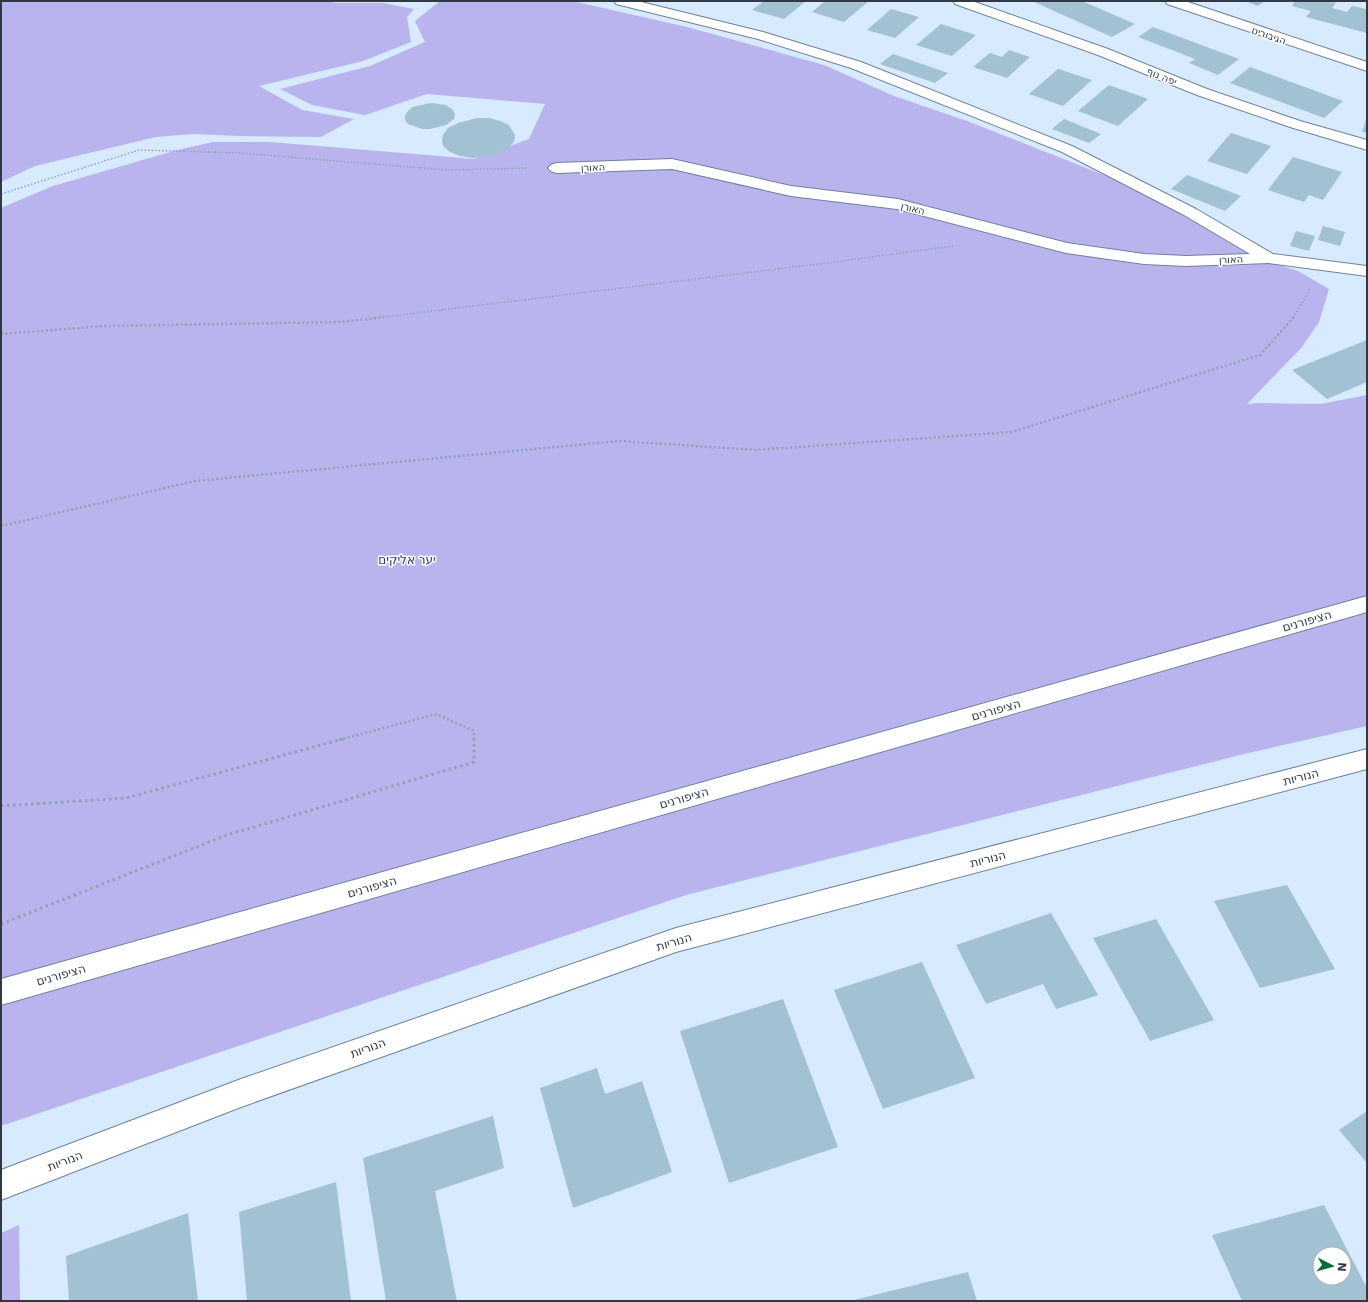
<svg xmlns="http://www.w3.org/2000/svg" width="1368" height="1302" font-family="'DejaVu Sans',Heebo,sans-serif">
	<rect width="100%" height="100%" fill="#d7eafe"/>
	<path fill="#b9b4ed" d="M1 1H334L333 3H383L414 9 407 17 411 42 363 61 259 86 302 110 354 119 321 137 238 136 193 134 156 137 35 166 1 182Z
		M440 1H572L687 27 824 65 894 96 967 121 1175 203 1260 259 1298 271 1329 289 1319 322 1302 347 1247 404 1257 403 1321 404 1367 395V726L1244 754 686 895 1 1126V208L53 186 177 150 213 142H270L474 159 529 139 545 104 427 94 365 115 312 105 280 89 370 66 425 42 415 21Z
		M19 1225 20 1301H1V1233Z"/>
	<path fill="#a2c2d4" fill-rule="evenodd" d="M764 1H806L784 19 752 10Z
		M825 1H869L844 22 812 12Z
		M1032 1H1082L1135 24 1112 37Z
		M1245 1H1265L1258 6Z
		M1295 1H1330L1336 3 1332 8 1347 12 1352 6 1367 9V33L1306 17 1311 11 1292 6Z
		M891 9 919 17 895 38 867 30Z
		M941 24 976 35 952 56 916 45Z
		M1153 27 1239 59 1218 75 1189 63 1195 59 1138 37Z
		M1009 50 1030 57 1007 78 973 67 990 53 1002 57Z
		M893 54 948 73 935 83 880 64Z
		M1250 67 1343 101 1324 118 1230 83Z
		M1058 69 1092 80 1063 106 1029 94Z
		M1109 85 1148 99 1118 126 1078 111Z
		M430 103 446 105 453 110 455 114 454 119 446 125 430 129H422L408 124 405 120V116L408 111 413 107Z
		M1367 116V133L1362 132Z
		M477 118H489L500 121 509 125 515 135 514 142 508 148 499 153 485 157 472 158 460 156 450 152 443 146 442 141 443 135 448 128 458 123Z
		M1064 119 1101 134 1089 143 1052 129Z
		M1231 133 1271 146 1247 174 1207 161Z
		M1293 157 1342 172 1323 200 1309 195 1304 202 1268 190Z
		M1187 175 1241 196 1225 211 1171 189Z
		M1323 226 1345 232 1340 246 1318 240Z
		M1296 231 1315 236 1309 251 1290 246Z
		M1367 340V382L1327 399 1292 370Z
		M1287 885 1335 969 1260 988 1214 901Z
		M1051 913 1098 995 1056 1009 1043 984 986 1004 956 945Z
		M1156 919 1214 1020 1150 1041 1093 938Z
		M922 962 975 1078 883 1109 834 990Z
		M783 999 838 1147 729 1183 680 1031Z
		M597 1068 605 1094 642 1081 672 1172 573 1208 540 1088Z
		M1367 1111V1163L1339 1130Z
		M493 1116 504 1168 435 1191 457 1301H386L363 1158Z
		M336 1182 351 1301H247L239 1212Z
		M1324 1205 1367 1288V1301H1242L1212 1235ZM1320 1254H1344V1278H1320Z
		M188 1213 198 1301H69L66 1256Z
		M968 1272 977 1301H854V1300Z"/>
	<g fill="none" stroke-linecap="round" stroke-linejoin="round">
		<defs>
			<path id="street" d="M614 1H637L763 32 861 62 1072 146 1196 209 1273 254 1367 266V276L1269 263 1186 266 1144 264 1066 253 897 209 791 196 672 169 556 173 551 171 548 168 551 165 556 163 672 159 791 186 898 199 1067 243 1144 254 1186 256 1250 254 1184 215 1062 152 851 68 758 39 616 4Z
				M953 1H972L1108 49 1207 89 1300 121 1367 140V150L1290 127 1197 95 1098 55 955 4Z
				M1367 596V612L1 1005V979Z
				M1367 749V769L676 952 241 1107 1 1200V1170L241 1079 676 928Z"/>
			<path id="secondary" d="M1165 1H1185L1367 62V71L1167 4Z"/>
		</defs>
		<use href="#street" stroke="#6e8299" stroke-width="2"/>
		<use href="#secondary" stroke="#6e8299" stroke-width="2"/>
		<path stroke="#93a2b2" stroke-width="1.5" stroke-dasharray="1.5 2" stroke-linecap="butt" d="M1 194 139 150 240 153 447 170 529 168
			M375 318 827 263 953 246
			M1293 318 1310 289"/>
		<path stroke="#93a2b2" stroke-width="2.5" stroke-dasharray="2 2.5" stroke-linecap="butt" d="M1 334 104 326 341 322 384 317
			M1 526 195 481 619 441 756 450 1012 432 1260 355 1294 317
			M339 740 436 714 474 731V740"/>
		<path stroke="#93a2b2" stroke-width="3" stroke-dasharray="2.5 3.5" stroke-linecap="butt" d="M1 806 126 798 343 739
			M1 924 227 835 474 762V739"/>
		<use href="#street" fill="#fff" fill-rule="evenodd"/>
		<use href="#secondary" fill="#fff" fill-rule="evenodd"/>
	</g>
	<g text-anchor="middle" stroke-width="3" stroke-linejoin="round" paint-order="stroke">
		<g font-size="10" fill="#313a44" stroke="#fff">
			<text transform="translate(1269 35) rotate(19)" y="4">הגיבורים</text>
			<text transform="translate(1162 76) rotate(22)" y="4">יפה נוף</text>
			<text transform="translate(593 167) rotate(-2)" y="4">האורן</text>
			<text transform="translate(913 208) rotate(14)" y="4">האורן</text>
			<text transform="translate(1231 259) rotate(-2)" y="4">האורן</text>
		</g>
		<g font-size="12" fill="#3b2f71" stroke="#fff">
			<text x="407" y="564">יער אליקים</text>
		</g>
		<g font-size="12" fill="#313a44" stroke="#fff">
			<text transform="translate(1307 621) rotate(-16)" y="4">הציפורנים</text>
			<text transform="translate(996 710) rotate(-16)" y="4">הציפורנים</text>
			<text transform="translate(1301 777) rotate(-15)" y="4">הנוריות</text>
			<text transform="translate(684 798) rotate(-16)" y="4">הציפורנים</text>
			<text transform="translate(988 859) rotate(-15)" y="4">הנוריות</text>
			<text transform="translate(372 887) rotate(-16)" y="4">הציפורנים</text>
			<text transform="translate(674 942) rotate(-17)" y="4">הנוריות</text>
			<text transform="translate(61 975) rotate(-16)" y="4">הציפורנים</text>
			<text transform="translate(368 1048) rotate(-20)" y="4">הנוריות</text>
			<text transform="translate(65 1161) rotate(-21)" y="4">הנוריות</text>
		</g>
	</g>
	<rect width="1368" height="1302" fill="none" stroke="#313a44" stroke-width="4"/>
	<g transform="translate(1332 1266) rotate(96)"><circle r="19" fill="#ffffff" stroke="#adb0b4"/>
	<path d="M0-3L7 15L0 10L-7 15Z" fill="#076b40"/>
	<text y="-6" font-size="11" font-weight="bold" text-anchor="middle" fill="#313a44">N</text>
	</g>
</svg>
